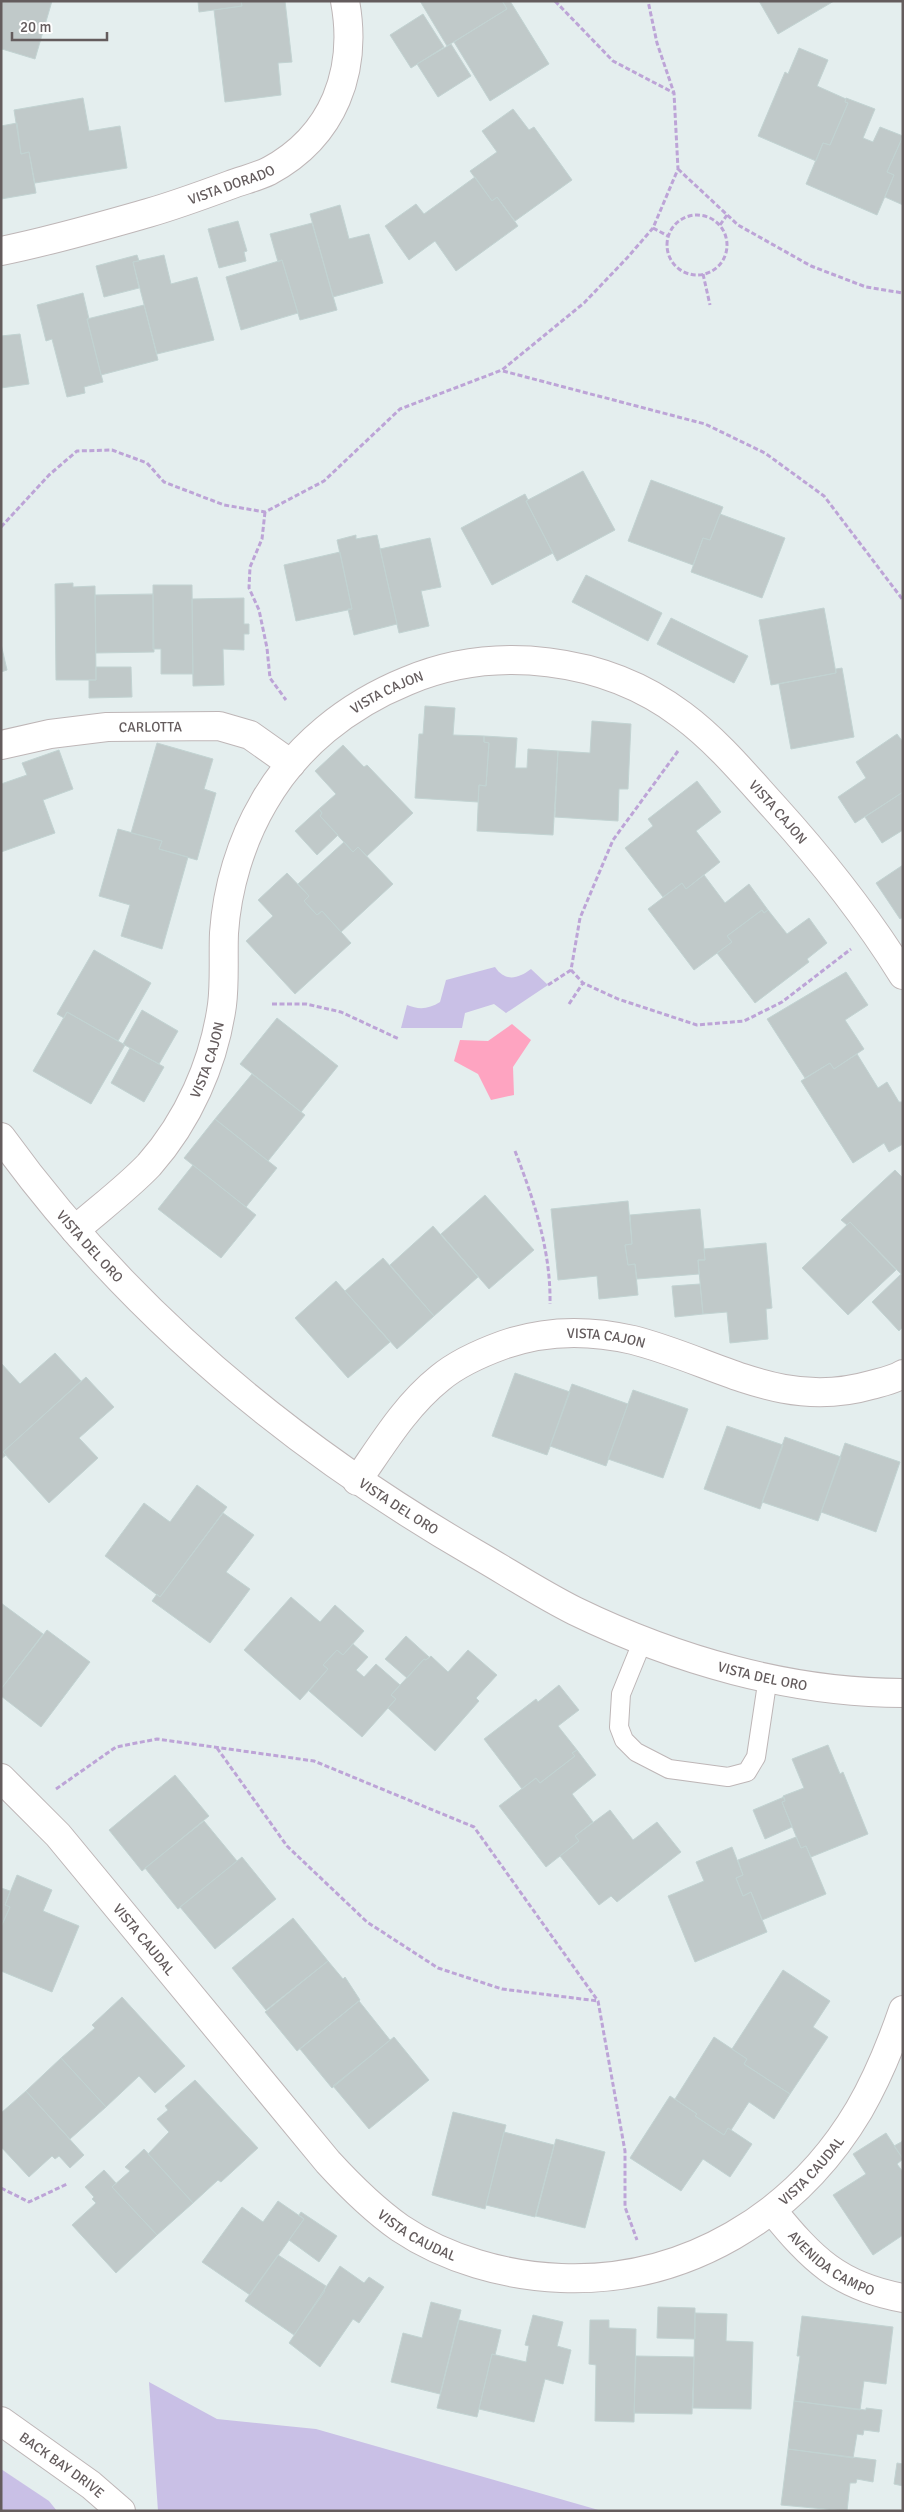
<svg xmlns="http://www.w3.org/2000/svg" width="904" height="2512" font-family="Signika,sans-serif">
	<rect width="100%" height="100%" fill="#e4eeee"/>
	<path fill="#c9c0e6" d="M495 967C505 982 518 979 531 969L548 985 506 1013 494 1004 465 1013 462 1028H401L407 1005C419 1010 429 1009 440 1002L446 980Z
		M149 2382 217 2419 316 2429 602 2511H158Z
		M1 2469 49 2501 57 2511H1Z"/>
	<path fill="#fea4c1" d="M512 1024 531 1040 513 1067 514 1095 491 1100 478 1074 454 1061 460 1040 488 1041Z"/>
	<path fill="#c0c9c9" stroke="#c2d3d2" d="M1 1H52L35 59 2 49 1 51Z
		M198 1H241L242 6 199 12Z
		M241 1H285L292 62 278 63 281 95 225 102 214 10 242 6Z
		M420 1H502L507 9 447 46Z
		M510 1 549 64 490 101 454 42 507 9 503 2Z
		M759 1H834L778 34Z
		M423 14 444 47 411 68 390 35Z
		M451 44 471 76 438 97 417 64Z
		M799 48 828 60 817 86 846 99 845 102 848 103 830 145 823 143 816 161 758 136 785 72 788 74Z
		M83 98 89 131 120 126 127 168 35 183 29 152 21 154 14 110Z
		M846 98 875 109 863 138 873 142 880 127 903 136 887 172 894 175 877 215 806 184 823 143 830 145 848 103 845 102Z
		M513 109 529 130 534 127 572 180 515 221 497 197 492 201 470 171 497 152 482 131Z
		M17 123 21 154 29 152 36 193 1 199V126Z
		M903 136V135V205L885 197 894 175 887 172Z
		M475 177 492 201 497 197 518 226 456 271 435 241 409 260 385 226 416 204 424 214Z
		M340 205 349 239 369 234 383 283 333 297 310 214Z
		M238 221 247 251 244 252 246 261 219 268 208 229Z
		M312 223 337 310 300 320 282 260 278 262 270 234Z
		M137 255 139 261 133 262 139 288 104 297 96 266Z
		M164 255 171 284 197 277 214 340 157 354 133 262Z
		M282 260 298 313 241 330 226 277Z
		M83 293 89 319H87L103 382 84 387 85 393 67 397 52 339 46 341 37 305Z
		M144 305 158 360 101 375 87 319Z
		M20 334 29 384 1 388V336Z
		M583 471 615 530 557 561 526 501Z
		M651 480 723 507 710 540 703 538 693 565 628 541Z
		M525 494 528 500 526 501 553 553 492 585 461 528Z
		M720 514 785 538 762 598 691 572 703 538 710 540Z
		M356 535V539L377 535 397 624 354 635 348 609H352L337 540Z
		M430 538 441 587 421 591 429 626 399 633 380 549Z
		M340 552 352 609 296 621 284 565Z
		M586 575 662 613 648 641 572 602Z
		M73 583V587L95 586 96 680H56L55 584Z
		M153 585H192L193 674H161V649H153Z
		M153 594 154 652 96 653 95 595Z
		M244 598V624H249V634H244V650L223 649 224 685 193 686 192 599Z
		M824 608 836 673 771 685 759 620Z
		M671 618 748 656 734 683 657 644Z
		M1 644 7 670 1 672Z
		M96 667H131L132 697 89 698V680H96Z
		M842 668 854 737 791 749 779 684 836 673V669Z
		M425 706 455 708 453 735 484 736V742L489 743 486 786 479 785 478 802 415 798 419 734H423Z
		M592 721 631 724 628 789H619L618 821 555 817 558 751 590 753Z
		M897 734 903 742V792L855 823 838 797 866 778 856 762Z
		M484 736 517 738 515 768H527L528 749 558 751 553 835 477 831 479 785 486 786 489 743 484 742Z
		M157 743 213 759 204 789 216 793 197 860 159 849 162 841 131 833Z
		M343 745 364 767 367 765 413 813 367 856 358 847 353 852 320 816 322 813 319 809 336 794 315 771Z
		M59 750 73 789 43 800 55 833 1 852V784L27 775 22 763Z
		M697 781 721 812 696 831 720 862 686 889 682 883 663 897 625 848 653 826 648 819Z
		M903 792V830L882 843 865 817Z
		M319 809 322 813 320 816 338 835 317 855 295 831Z
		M118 829 162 841 159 849 188 857 162 949 121 936 130 905 99 896Z
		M344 842 353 852 358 847 393 884 341 932 322 911 317 915 304 901 309 896 298 884Z
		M903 865V917L900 919 876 883Z
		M287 873 309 896 304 901 317 915 322 911 351 943 295 994 246 941 273 916 258 900Z
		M704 875 725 903 749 884 768 910 764 913 762 910 727 936 732 942 694 970 648 909 682 883 686 889Z
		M762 910 764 913 768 910 787 934 809 918 827 943 807 959 809 962 755 1003 717 953 732 942 727 936Z
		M94 950 151 983 118 1041 67 1012 64 1018 57 1014Z
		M846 972 868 1005 845 1020 864 1049 834 1069 830 1063 805 1078 767 1019Z
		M142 1010 178 1031 159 1064 123 1044Z
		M67 1012 125 1045 91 1104 33 1071Z
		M277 1018 338 1066 301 1112 240 1064Z
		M130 1048 164 1067 144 1102 111 1083Z
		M857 1054 878 1088 887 1082 899 1102H903V1144L889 1152 884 1143 853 1163 801 1081 830 1063 834 1069Z
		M252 1074 305 1115 268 1161 215 1119Z
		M215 1119 277 1168 246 1207 184 1158Z
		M193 1165 256 1215 221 1258 158 1209Z
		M895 1170 903 1178V1276L850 1222 847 1225 841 1220Z
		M485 1195 534 1250 489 1289 441 1234Z
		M628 1201 632 1244 625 1245 628 1265 635 1264 638 1295 599 1299 597 1276 558 1280 551 1209Z
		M700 1209 705 1260H698L699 1274 637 1279 635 1264 628 1265 625 1245 632 1244 630 1215Z
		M850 1222 896 1270 848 1315 802 1268Z
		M433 1226 478 1277 434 1316 390 1265Z
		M766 1243 772 1308 766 1309 768 1339 730 1343 727 1312 703 1314 698 1260H705L704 1249Z
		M383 1258 434 1316 397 1349 345 1291Z
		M901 1274 903 1276V1327L899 1331 872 1302Z
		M336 1281 390 1342 348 1378 295 1318Z
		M700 1284 703 1314 675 1317 672 1286Z
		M55 1353 81 1381 3 1452 6 1455 1 1459V1363L20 1384Z
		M515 1373 570 1392 547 1455 492 1436Z
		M86 1377 114 1407 79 1438 98 1458 49 1503 3 1452Z
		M572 1384 628 1404 606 1466 550 1446Z
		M633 1390 688 1409 663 1478 608 1459Z
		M727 1426 783 1445 760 1509 704 1489Z
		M785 1437 841 1457 818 1521 762 1502Z
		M845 1443 900 1462 876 1532 821 1512Z
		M197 1485 227 1507 160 1597 105 1556 144 1503 170 1522Z
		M223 1513 254 1535 226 1572 250 1589 210 1643 152 1601 157 1594 160 1597Z
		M291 1597 320 1622 335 1605 364 1631 343 1655 337 1650 323 1665 328 1669 300 1700 244 1650Z
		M1 1603 43 1634 1 1689Z
		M47 1630 90 1662 41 1727 1 1696V1689Z
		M406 1636 429 1657 426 1660 424 1659 407 1678 385 1659Z
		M353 1644 368 1657 356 1670 364 1677 376 1664 400 1685 391 1695 396 1699 362 1737 309 1691 328 1669 323 1665 337 1650 343 1655Z
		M468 1650 497 1675 476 1698 479 1701 435 1751 388 1708 396 1699 391 1695 424 1659 426 1660 431 1656 448 1672Z
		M559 1685 579 1710 558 1726 577 1750 572 1753 575 1756 540 1783 536 1778 522 1789 484 1739 536 1699 538 1702Z
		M828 1745 840 1774 843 1772 868 1834 811 1857 806 1846 801 1848 782 1802 785 1801 783 1796 804 1788 792 1759Z
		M577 1750 596 1775 572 1794 593 1822 575 1836 579 1841 546 1867 499 1806 536 1778 540 1783 575 1756 572 1753Z
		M175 1775 209 1816 142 1871 109 1830Z
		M784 1797 785 1801 782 1802 792 1827 765 1839 753 1810Z
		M610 1810 633 1840 657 1822 681 1852 617 1902 611 1896 599 1905 560 1856 579 1841 575 1836Z
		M204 1821 237 1861 178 1909 145 1868Z
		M796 1837 801 1848 806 1846 826 1894 762 1920 751 1892 743 1896 736 1878 743 1875 738 1860Z
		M732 1847 743 1875 736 1878 743 1896 751 1892 767 1932 695 1962 668 1896 704 1881 696 1862Z
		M242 1857 276 1899 215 1949 180 1907Z
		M17 1875 52 1890 43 1911 79 1926 52 1992 1 1971V1927L10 1907 5 1905Z
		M1 1888 10 1891 5 1905 10 1907 1 1927Z
		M293 1918 328 1961 266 2010 232 1968Z
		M328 1961 343 1979 345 1977 360 2000 297 2051 265 2012Z
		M783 1970 830 2001 813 2027 828 2037 790 2094 744 2064 747 2059 732 2049Z
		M122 1997 185 2066 155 2093 139 2076 106 2107 61 2058 95 2028 92 2025Z
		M359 2001 390 2040 332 2088 300 2049Z
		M394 2037 429 2080 369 2129 333 2086Z
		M714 2037 747 2059 744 2064 790 2094 774 2119 749 2102 731 2130 728 2128 724 2135 695 2116 697 2114 675 2099Z
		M61 2058 106 2107 70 2139 26 2091Z
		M195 2080 258 2148 221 2182 218 2180 193 2203 148 2154 169 2132 157 2119 168 2110 165 2106Z
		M26 2091 84 2155 70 2168 59 2156 55 2159 52 2156 29 2177 1 2147V2113Z
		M670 2096 697 2114 695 2116 724 2135 728 2128 752 2144 730 2177 703 2159 681 2191 630 2158Z
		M453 2112 506 2125 485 2209 432 2195Z
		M504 2132 554 2145 535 2217 486 2205Z
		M886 2133 903 2159 897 2164 903 2172V2235L873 2255 833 2195 866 2174 853 2154Z
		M556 2139 605 2152 585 2228 536 2216Z
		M903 2141V2159L894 2146Z
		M144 2149 193 2203 157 2235 112 2187 130 2171 125 2167Z
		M104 2170 116 2183 112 2187 157 2235 116 2273 72 2225 96 2203 92 2199 94 2197 85 2187Z
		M278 2201 304 2219 250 2295 202 2262 242 2207 263 2222Z
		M301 2212 337 2236 319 2262 289 2240 304 2219 299 2215Z
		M278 2255 326 2286 324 2290 325 2291 294 2335 245 2301Z
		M340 2266 364 2283 369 2277 384 2287 359 2323 353 2319 320 2367 289 2343Z
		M431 2302 461 2310 440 2394 391 2382 403 2333 422 2338Z
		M658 2307 695 2308V2339L657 2338Z
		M695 2313 727 2314 726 2341 753 2342 751 2409 693 2408Z
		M533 2315 563 2322 557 2346 571 2350 563 2384 545 2379 534 2422 479 2409 492 2354 526 2362 529 2346 525 2345Z
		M802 2316 893 2327 886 2384 864 2381 860 2410 794 2401 800 2356H797Z
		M459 2320 501 2330 495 2355 492 2354 477 2417 437 2408Z
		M590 2320H609V2328L636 2329 634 2422 595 2421 596 2365 589 2364Z
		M636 2356 694 2357 692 2414 634 2413Z
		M794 2401 866 2410V2408L882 2410 879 2432 864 2430 863 2435 857 2434 853 2458 788 2449Z
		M788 2449 876 2460 873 2482 857 2479 856 2483H850L847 2511 781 2505Z
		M897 2463 903 2464V2486L894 2484Z"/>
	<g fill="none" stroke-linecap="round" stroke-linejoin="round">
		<defs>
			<path id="service" d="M643 1640 621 1694 619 1727 624 1740 636 1752 669 1769 728 1777 747 1772 756 1757 768 1677"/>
			<g id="minor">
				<path id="s1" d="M1 251C51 241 99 227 148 213 176 205 203 195 230 185 243 180 257 177 269 171 334 136 358 71 345 1"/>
				<path id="s2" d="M1 745 50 734 107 727 219 726 250 735 291 764"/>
				<path id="s3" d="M75 1230C99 1209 127 1188 149 1165 188 1121 214 1063 222 1005 225 982 223 957 224 933 227 888 241 841 264 802 296 746 348 705 407 681 495 644 605 657 682 715 717 741 745 775 775 808 822 860 865 914 903 975"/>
				<path id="s4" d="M357 1481C382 1445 405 1406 440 1378 458 1363 481 1353 503 1345 545 1330 590 1330 633 1340 716 1361 781 1411 871 1385 882 1382 893 1380 903 1374"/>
				<path id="s5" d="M1 1778 58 1835 328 2162C350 2186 373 2209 400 2228 446 2259 506 2276 561 2278 685 2283 796 2216 859 2110 877 2079 891 2045 903 2010"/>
				<path id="s6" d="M772 2210C812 2259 838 2286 903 2298"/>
				<path id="s7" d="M1 2421 91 2485 121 2511"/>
			</g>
			<g id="tertiary">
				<path id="s8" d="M1 1137C126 1310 291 1447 476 1554 509 1573 541 1594 575 1611 676 1660 790 1693 903 1693"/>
			</g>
		</defs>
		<use href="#service" stroke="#beb6b7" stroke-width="20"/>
		<use href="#minor" stroke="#beb6b7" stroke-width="30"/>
		<use href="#tertiary" stroke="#beb6b7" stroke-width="30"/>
		<path stroke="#bda4d7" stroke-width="3" stroke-dasharray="5 2.5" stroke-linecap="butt" d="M555 1 613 61 674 93
			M678 169 738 225 811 266 866 287 903 293
			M667 245a30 30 0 1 1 60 0a30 30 0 1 1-60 0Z
			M720 225 727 215
			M653 228 668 236
			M703 274 710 305
			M503 371 705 424 765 453 824 496 903 600
			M265 512 262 539 250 567 249 588 259 610 267 648 270 678 286 700
			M1 527 49 475 77 451 112 450 147 463 164 482 224 505 265 512 324 481 400 409 502 370 584 303 627 258 653 228 678 169 674 93 657 43 648 1
			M678 751 613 840 580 918 571 970 583 983 618 999 697 1025 744 1021 782 1002 851 949
			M548 985 571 970
			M272 1004H306L341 1012 399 1039
			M569 1004 583 983
			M515 1151C534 1200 551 1251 550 1304
			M217 1748 287 1846 367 1922 438 1968 502 1989 598 2001
			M56 1789 116 1747 157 1739 314 1761 474 1827 598 2001 625 2151V2207L637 2240
			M1 2188 29 2202 67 2184"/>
		<use href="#service" stroke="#fff" stroke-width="18"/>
		<use href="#minor" stroke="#fff" stroke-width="28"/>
		<use href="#tertiary" stroke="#fff" stroke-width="28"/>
	</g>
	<g text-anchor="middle" stroke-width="4" stroke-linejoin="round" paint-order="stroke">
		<g font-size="14" fill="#645c5d" stroke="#fff">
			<text dy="5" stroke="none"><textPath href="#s1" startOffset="240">VISTA DORADO</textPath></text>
			<text dy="5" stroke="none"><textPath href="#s3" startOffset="655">VISTA CAJON</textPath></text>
			<text dy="5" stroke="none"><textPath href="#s2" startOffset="151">CARLOTTA</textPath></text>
			<text dy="5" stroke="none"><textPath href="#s3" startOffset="1104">VISTA CAJON</textPath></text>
			<text dy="5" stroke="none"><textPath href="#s3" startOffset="220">VISTA CAJON</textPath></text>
			<text dy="5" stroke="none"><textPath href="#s8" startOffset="141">VISTA DEL ORO</textPath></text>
			<text dy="5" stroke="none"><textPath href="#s4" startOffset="309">VISTA CAJON</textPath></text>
			<text dy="5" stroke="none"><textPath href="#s8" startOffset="546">VISTA DEL ORO</textPath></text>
			<text dy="5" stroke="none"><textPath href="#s8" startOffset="950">VISTA DEL ORO</textPath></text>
			<text dy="5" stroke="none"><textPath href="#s5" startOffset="216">VISTA CAUDAL</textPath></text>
			<text dy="5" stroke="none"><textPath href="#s5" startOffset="1055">VISTA CAUDAL</textPath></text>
			<text dy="5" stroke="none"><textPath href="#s5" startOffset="621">VISTA CAUDAL</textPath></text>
			<text dy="5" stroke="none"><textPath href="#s6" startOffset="81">AVENIDA CAMPO</textPath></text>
			<text dy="5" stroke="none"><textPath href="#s7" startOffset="75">BACK BAY DRIVE</textPath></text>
		</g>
	</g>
	<rect width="904" height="2512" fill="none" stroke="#645c5d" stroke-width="5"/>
	<path d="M12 32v8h95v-8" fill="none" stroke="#645c5d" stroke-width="2.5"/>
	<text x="20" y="32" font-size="15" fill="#645c5d" stroke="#ffffff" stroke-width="4" paint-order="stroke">20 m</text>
</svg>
